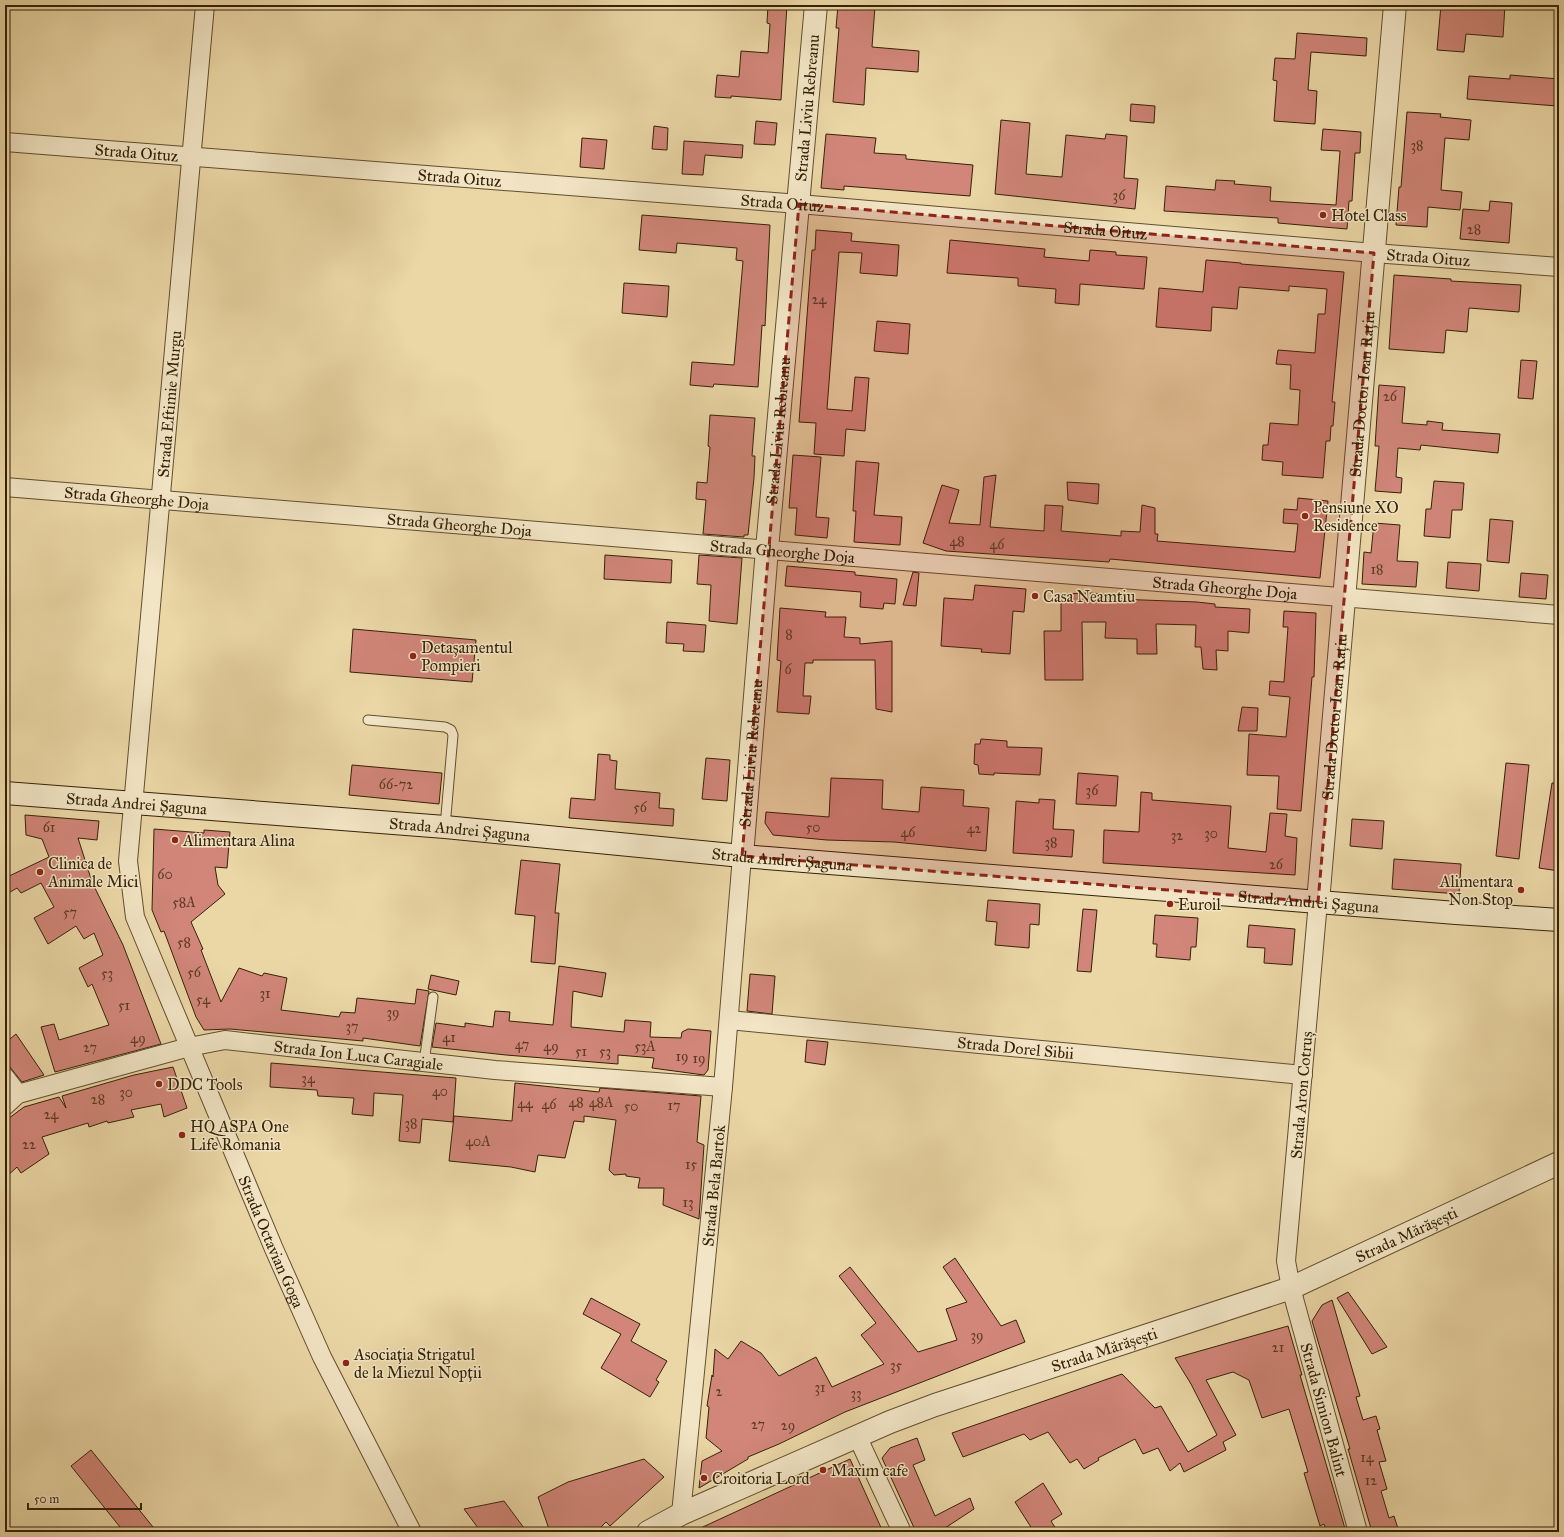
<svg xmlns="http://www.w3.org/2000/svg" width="1564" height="1537" font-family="'IM FELL Great Primer',serif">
	<rect width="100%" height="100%" fill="#ebd7a6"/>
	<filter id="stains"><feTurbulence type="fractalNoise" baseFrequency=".005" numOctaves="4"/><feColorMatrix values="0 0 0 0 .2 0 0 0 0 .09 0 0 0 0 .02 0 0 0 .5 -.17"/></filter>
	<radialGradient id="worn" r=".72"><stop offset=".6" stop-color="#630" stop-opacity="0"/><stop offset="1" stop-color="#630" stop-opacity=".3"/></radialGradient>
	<path fill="#d18679" stroke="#342105" d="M768 5H787L781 100 731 96V98L715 97 717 75 739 77 741 51 768 53 770 24 767 23Z
		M838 5 875 6 872 47 919 51 918 72 866 68 864 105 833 102 839 28H836Z
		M1441 5H1505L1503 37 1466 34 1464 52 1437 50Z
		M1297 33 1367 38 1366 56 1311 52 1308 90 1317 91 1315 124 1274 121 1277 81 1273 80 1275 58 1295 59Z
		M1510 75 1559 79 1557 106 1467 99 1469 76 1510 79Z
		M1131 104 1155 106 1154 123 1130 121Z
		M1407 112 1441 114 1440 117 1471 120 1469 140 1445 138 1441 190 1462 192 1460 210 1428 207 1427 227 1396 225 1399 187H1401Z
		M1001 120 1030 123 1026 174 1062 177 1066 135 1105 139 1106 134 1127 136 1124 178 1138 179 1135 209 995 194Z
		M756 121 777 123 775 145 754 144Z
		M654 126 668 128 667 150 652 149Z
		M1323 129 1361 132 1360 153H1355L1352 201H1349L1347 229 1278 223V218L1164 211 1166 186 1215 190 1216 180 1235 181 1234 184 1271 187 1270 201 1336 205 1340 151 1321 150Z
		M826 134 876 138 874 153 906 155V159L973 165 970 196 844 186V190L821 188Z
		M582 138 607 140 604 169 580 167Z
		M684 141 743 145 742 158 705 155 703 175 682 174Z
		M1490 201 1512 203 1509 243 1460 239 1463 209 1489 211Z
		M642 215 770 225 765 326 762 325 758 387 714 384 713 387 690 385 692 362 734 365 743 261 736 260 737 248 677 243 676 253 639 250Z
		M816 230 852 233 851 241 899 245 897 276 860 273 862 253 839 252 827 409 852 411 855 377 869 378 865 431 846 429 844 456 814 454 816 423 799 422 812 250H815Z
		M950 240 1045 249 1044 257 1089 261 1090 250 1116 252V255L1147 257 1144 289 1080 284 1079 305 1055 303 1056 289 1018 286V278L947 273Z
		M1206 260 1241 263V264L1344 272 1332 402H1335L1333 426H1331L1330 441H1326L1323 478 1282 475 1283 462 1262 460 1263 445H1268L1270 423 1298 425 1300 390 1290 389 1291 365 1276 364 1278 350 1315 353 1318 314H1325L1327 289 1289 286V291L1239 287 1237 309 1212 307 1211 331 1156 327 1159 288 1203 292Z
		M1394 275 1451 279V281L1521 285 1519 312 1469 308 1467 332 1446 330 1444 353 1389 349Z
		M624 283 669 286 667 317 622 313Z
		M877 321 910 324 908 354 874 351Z
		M1521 360 1537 361 1533 399 1518 398Z
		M1379 385 1405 387 1402 423 1427 425V421L1443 423 1442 430 1500 434 1498 453 1421 445 1420 450 1398 448 1396 477 1402 478 1401 493 1375 491 1379 446H1375Z
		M710 415 755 418 752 456H755L754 478 748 535H744V537L703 534 706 500 696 499 697 482 707 483 710 447 708 446Z
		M793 455 821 457 816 517 829 518 827 538 795 535 797 508H789Z
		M856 461 879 463 874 515 902 517 900 545 854 542 856 511H853Z
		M996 475 990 527 1044 531 1045 505 1063 506 1061 531 1121 536V531L1140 532 1142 505 1155 508V534H1158L1157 541 1295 552 1298 524 1283 523 1284 509 1297 510 1298 498 1328 501 1320 578 1110 559 1109 562 946 551 923 543 942 485 959 490 949 523 980 525 984 477Z
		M1434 481 1464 483 1462 510H1452L1450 538 1424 536 1426 509H1431Z
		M1067 482 1099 484 1098 504 1068 500Z
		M1490 519 1513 521 1509 563 1487 561Z
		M1374 523 1400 525 1397 561 1418 562 1416 587 1362 584 1364 552 1371 553Z
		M605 555 672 560 671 583 604 579Z
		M699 555 742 558 737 624 709 621 711 585 697 584Z
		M1448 562 1481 564 1479 591 1446 588Z
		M787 566 855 572V575L897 579 895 604 884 603 883 609 860 607 861 592 785 586Z
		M913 572 919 573 916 606 903 605Z
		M1521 573 1548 575 1546 599 1519 597Z
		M975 585 1026 589 1024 612 1013 611 1010 654 981 652 982 649 941 646 944 598 973 600Z
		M1090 593 1116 595V599L1197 602 1215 604V607L1250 609 1249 633 1228 631V651L1216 650 1217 670 1203 669 1201 647H1195L1196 625 1156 624 1157 654H1137V639L1105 638 1106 622H1082L1083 680H1045L1044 631H1061V594Z
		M780 608 826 612 825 617H846L844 637 860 638V644L892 641V712L876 709 875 660H813V663H805L803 696H811L809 714 777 712 781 661 777 660Z
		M1284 611 1316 613 1314 677H1312L1301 811 1277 809 1279 776 1247 775 1249 734 1286 737 1290 697 1269 695 1270 681 1284 682 1288 627H1283Z
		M667 622 706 625 704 652 683 651 684 644 666 643Z
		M353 629 476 640 472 682 350 672Z
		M1242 707 1258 708 1257 731H1238Z
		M981 739 1007 741V747L1042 748 1040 775 994 773V775L979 774 978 765 974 764 975 744H980Z
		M598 754 610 755V760L617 761 615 789 660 793 659 808 674 809 673 826 569 818 571 798 595 800Z
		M706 758 730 760 727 801 702 799Z
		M1506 763 1529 765 1519 859 1496 856Z
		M352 765 442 773 439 804 349 795Z
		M1078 773 1118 776 1116 806 1076 804Z
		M831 778 883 780 882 809 919 812 921 787 964 790 963 806 989 808 986 851 894 842 827 840 773 835 765 823 766 812 829 817Z
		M1552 783H1559V871L1539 868Z
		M1141 792 1152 793V800L1231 806 1228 848 1266 852 1270 813 1287 814 1285 836 1297 838 1295 875 1103 863 1104 830 1139 832Z
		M1039 799 1055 800 1053 829 1074 830 1072 857 1013 853 1016 801 1039 803Z
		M25 815 99 821 97 840 78 838 92 882 123 945 161 1044 55 1072 41 1027 54 1024 59 1040 109 1025 92 984 88 987 79 968 103 955 94 933 84 939 76 926 48 944 34 918 54 907 41 883 21 893 17 888 5 895V878L49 857 42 839 26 835Z
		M1352 819 1384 821 1382 849 1350 846Z
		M154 829 204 833V830L230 832 227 868 215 867 218 885 225 894 191 922 203 949 201 950 221 1002 239 968 262 976 264 973 287 978 281 1010 339 1017 341 1012 355 1013 357 998 415 1004 417 989 429 991 420 1046 363 1038V1041L230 1029 204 1030 196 1017 164 931 161 932 152 910Z
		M1394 859 1461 864 1459 894 1392 889Z
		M521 860 560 864 555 913H559L555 964 531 962 535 916 515 914Z
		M988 900 1040 904 1039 925 1030 924 1029 948 995 945 997 922 986 921Z
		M1083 909 1097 910 1091 972 1077 971Z
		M1155 915 1198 918 1196 947H1191L1190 960 1156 957 1157 944H1153Z
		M1249 925 1295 929 1292 965 1264 963 1265 948 1247 947Z
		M559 966 606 973 602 997 573 991 571 1027 624 1032 625 1020 651 1022 650 1037 681 1038 682 1032 688 1029 711 1031 708 1070 704 1075 652 1068 654 1058 618 1055V1064L506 1055 432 1047 436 1023 465 1027V1023L493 1027 495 1011 510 1012 509 1021 553 1025Z
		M750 974 775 976 772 1014 747 1011Z
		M431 975 459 981 456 995 428 989Z
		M16 1034 44 1075 22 1082 5 1061V1043Z
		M807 1040 828 1042 825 1065 805 1062Z
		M271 1063 456 1078 453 1122 422 1119 420 1143 399 1141 403 1095 374 1093 373 1116 352 1114 354 1098 318 1096 317 1090 270 1087Z
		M173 1067 187 1108 164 1117 161 1104 131 1110 134 1117 108 1123 107 1121 89 1127 88 1123 42 1137 49 1154 21 1173 17 1167 5 1178V1121L24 1107 59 1097 66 1108 62 1096 134 1075Z
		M515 1083 599 1092 600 1088 701 1096 697 1142 704 1145 699 1219 663 1205 664 1188H638L640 1178 626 1176V1174L614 1175 609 1170 616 1120 584 1116V1122L574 1121 565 1158 538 1155 535 1172 511 1167 449 1161 454 1116 512 1121Z
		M955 1258 1001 1326 1016 1320 1025 1342 845 1412 779 1444 748 1457V1459L699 1488 702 1461 722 1451 706 1438 709 1407 707 1406 712 1375 713 1377 715 1349 728 1359 741 1341 761 1353 779 1376 816 1357 832 1387 884 1364 861 1335 876 1323 839 1276 850 1267 918 1352 957 1340 946 1309 967 1302 943 1267Z
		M1348 1292 1387 1347 1372 1354 1337 1298Z
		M591 1298 640 1324 631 1341 667 1361 656 1380 659 1382 650 1397 601 1368 621 1334 583 1314Z
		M1332 1300 1360 1396 1356 1397 1363 1420 1376 1416 1380 1429 1377 1430 1386 1461 1379 1462 1387 1489 1381 1491 1389 1518 1394 1516 1399 1532H1372L1348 1449H1350L1312 1321 1322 1305Z
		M1288 1326 1302 1375H1300L1346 1532H1327L1324 1524 1320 1526 1304 1473 1308 1472 1289 1409 1262 1418 1249 1380 1233 1372 1206 1380 1236 1435 1223 1442 1226 1450 1184 1472 1180 1463 1170 1471 1158 1448 1143 1454 1135 1439 1098 1458 1099 1460 1084 1469 1077 1459 1070 1463 1048 1432 1030 1440 1024 1434 963 1457 952 1433 1122 1374 1155 1408 1161 1406 1188 1452 1217 1435 1191 1384 1175 1358Z
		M917 1438 925 1460 913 1465 935 1516 970 1498 974 1509 939 1532H916L882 1458 890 1448Z
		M91 1450 157 1532H124L71 1466Z
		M644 1459 664 1477 610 1526 606 1522 596 1532H550L538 1497 568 1482Z
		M850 1459 883 1532H692Z
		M1043 1483 1062 1514 1051 1521 1058 1532H1034L1015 1502Z
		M504 1501 527 1532H481L464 1509Z"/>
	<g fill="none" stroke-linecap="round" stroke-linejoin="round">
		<defs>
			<path id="service" d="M368 720 445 727 451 730 453 735 445 827
				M424 1063 433 997"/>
			<g id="minor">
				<path id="s1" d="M205 5 128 861 135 917 274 1249 322 1357 412 1532"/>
				<path id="s2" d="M5 142 799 204 1374 253 1559 267"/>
				<path id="s3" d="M5 487 1559 615"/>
				<path id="s4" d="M1318 902 1286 1261 1291 1288 1358 1532"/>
				<path id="s5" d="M729 1020 1303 1075"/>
				<path d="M5 1077 18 1094"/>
				<path id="s6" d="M5 1106 18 1094 189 1047 225 1040 495 1070 723 1087"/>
				<path d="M857 1436 902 1532"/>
				<path id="s7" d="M681 1514 723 1087 742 856"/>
			</g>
			<g id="tertiary">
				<path id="s8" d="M742 856 767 549 816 5"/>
				<path id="s9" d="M1318 902 1395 5"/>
				<path id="s10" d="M648 1532 681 1514 890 1422 935 1405 1291 1288 1559 1163"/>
			</g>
			<g id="secondary">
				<path id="s11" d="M5 793 445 827 742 856 1456 913 1559 920"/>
			</g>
		</defs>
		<use href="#service" stroke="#624e2d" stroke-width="11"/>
		<use href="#minor" stroke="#624e2d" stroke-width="20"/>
		<use href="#tertiary" stroke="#624e2d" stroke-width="24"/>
		<use href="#secondary" stroke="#342105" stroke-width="24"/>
		<use href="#service" stroke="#f2e5c5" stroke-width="9"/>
		<use href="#minor" stroke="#f2e5c5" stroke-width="18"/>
		<use href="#tertiary" stroke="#f2e5c5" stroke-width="22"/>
		<use href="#secondary" stroke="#f2e5c5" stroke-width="22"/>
	</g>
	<path fill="#8f2418" fill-opacity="0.2" stroke="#8f2418" stroke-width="3" stroke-dasharray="8 5" stroke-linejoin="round" d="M799 204 1374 253 1318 902 742 856Z"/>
	<g fill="#8f2418" stroke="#f2e5c5" stroke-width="1.5">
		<circle cx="1323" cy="215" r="4"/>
		<circle cx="1305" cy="516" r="4"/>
		<circle cx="1035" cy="596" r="4"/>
		<circle cx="413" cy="656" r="4"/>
		<circle cx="175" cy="840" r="4"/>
		<circle cx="40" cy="872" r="4"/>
		<circle cx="1521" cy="890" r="4"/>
		<circle cx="1170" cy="904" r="4"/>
		<circle cx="159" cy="1084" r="4"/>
		<circle cx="182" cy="1135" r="4"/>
		<circle cx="346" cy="1363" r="4"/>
		<circle cx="823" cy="1470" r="4"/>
		<circle cx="704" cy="1478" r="4"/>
	</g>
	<g text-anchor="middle" stroke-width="3" stroke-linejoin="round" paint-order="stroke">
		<g font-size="14" fill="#5b3a22">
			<text x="1417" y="150">38</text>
			<text x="1119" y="200">36</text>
			<text x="1474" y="234">28</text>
			<text x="819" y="304">24</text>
			<text x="1390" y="401">26</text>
			<text x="957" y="546">48</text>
			<text x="997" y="549">46</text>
			<text x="1377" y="574">18</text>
			<text x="789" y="639">8</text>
			<text x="788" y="674">6</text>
			<text x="396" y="789">66-72</text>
			<text x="1092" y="795">36</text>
			<text x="640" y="812">56</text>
			<text x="49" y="832">61</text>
			<text x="813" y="832">50</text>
			<text x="974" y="833">42</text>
			<text x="908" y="837">46</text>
			<text x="1211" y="838">30</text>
			<text x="1177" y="840">32</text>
			<text x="1051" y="847">38</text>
			<text x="1276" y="869">26</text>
			<text x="165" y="879">60</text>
			<text x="184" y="907">58A</text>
			<text x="70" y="917">57</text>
			<text x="184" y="947">58</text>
			<text x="194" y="977">56</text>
			<text x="107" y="978">53</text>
			<text x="265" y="998">31</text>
			<text x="203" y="1004">54</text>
			<text x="124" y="1010">51</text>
			<text x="393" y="1017">39</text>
			<text x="352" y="1031">37</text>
			<text x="449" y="1042">41</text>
			<text x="138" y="1043">49</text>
			<text x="522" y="1049">47</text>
			<text x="551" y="1051">49</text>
			<text x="645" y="1051">53A</text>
			<text x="90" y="1052">27</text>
			<text x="581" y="1056">51</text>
			<text x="605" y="1056">53</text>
			<text x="682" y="1061">19</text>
			<text x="699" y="1063">19</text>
			<text x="308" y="1083">34</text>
			<text x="440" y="1096">40</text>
			<text x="126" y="1097">30</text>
			<text x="98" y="1104">28</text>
			<text x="576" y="1107">48</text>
			<text x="601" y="1107">48A</text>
			<text x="525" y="1108">44</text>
			<text x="549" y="1109">46</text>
			<text x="674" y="1110">17</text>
			<text x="631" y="1111">50</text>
			<text x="51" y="1119">24</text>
			<text x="411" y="1128">38</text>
			<text x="478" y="1146">40A</text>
			<text x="29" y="1149">22</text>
			<text x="691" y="1169">15</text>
			<text x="688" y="1207">13</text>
			<text x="977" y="1340">39</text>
			<text x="1278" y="1352">21</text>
			<text x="896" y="1370">35</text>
			<text x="820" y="1392">31</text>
			<text x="719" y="1396">2</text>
			<text x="856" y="1398">33</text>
			<text x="758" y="1429">27</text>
			<text x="788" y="1430">29</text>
			<text x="1367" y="1462">14</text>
			<text x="1371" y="1485">12</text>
		</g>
		<g font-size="16" fill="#342105" stroke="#f2e5c5">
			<text dy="6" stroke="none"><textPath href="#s8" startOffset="751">Strada Liviu Rebreanu</textPath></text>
			<text dy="6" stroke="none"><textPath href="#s2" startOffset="132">Strada Oituz</textPath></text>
			<text dy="6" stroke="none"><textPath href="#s2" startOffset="456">Strada Oituz</textPath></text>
			<text dy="6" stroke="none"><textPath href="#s2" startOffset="780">Strada Oituz</textPath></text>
			<text dy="6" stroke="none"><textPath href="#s2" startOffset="1104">Strada Oituz</textPath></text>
			<text dy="6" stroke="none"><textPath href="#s2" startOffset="1428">Strada Oituz</textPath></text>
			<text dy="6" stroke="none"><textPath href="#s9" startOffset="510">Strada Doctor Ioan Rațiu</textPath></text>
			<text transform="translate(169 404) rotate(-85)" y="6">Strada Eftimie Murgu</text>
			<text dy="6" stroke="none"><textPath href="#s8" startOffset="427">Strada Liviu Rebreanu</textPath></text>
			<text dy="6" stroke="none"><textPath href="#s3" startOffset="132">Strada Gheorghe Doja</textPath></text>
			<text dy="6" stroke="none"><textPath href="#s3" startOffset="456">Strada Gheorghe Doja</textPath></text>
			<text dy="6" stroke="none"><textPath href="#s3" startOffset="780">Strada Gheorghe Doja</textPath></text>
			<text dy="6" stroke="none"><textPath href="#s3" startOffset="1224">Strada Gheorghe Doja</textPath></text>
			<text dy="6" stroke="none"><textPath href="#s9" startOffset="186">Strada Doctor Ioan Rațiu</textPath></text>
			<text dy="6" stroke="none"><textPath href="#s8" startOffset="103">Strada Liviu Rebreanu</textPath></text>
			<text dy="6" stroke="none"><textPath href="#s11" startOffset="132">Strada Andrei Șaguna</textPath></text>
			<text dy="6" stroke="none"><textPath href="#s11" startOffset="456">Strada Andrei Șaguna</textPath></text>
			<text dy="6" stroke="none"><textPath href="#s11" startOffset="780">Strada Andrei Șaguna</textPath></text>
			<text dy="6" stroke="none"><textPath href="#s11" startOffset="1308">Strada Andrei Șaguna</textPath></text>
			<text dy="6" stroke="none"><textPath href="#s5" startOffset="288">Strada Dorel Sibii</textPath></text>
			<text dy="6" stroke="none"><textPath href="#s6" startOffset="366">Strada Ion Luca Caragiale</textPath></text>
			<text transform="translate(1301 1095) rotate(-85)" y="6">Strada Aron Cotruș</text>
			<text dy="6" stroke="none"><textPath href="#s7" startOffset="330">Strada Bela Bartok</textPath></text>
			<text dy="6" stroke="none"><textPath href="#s10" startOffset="816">Strada Mărășești</textPath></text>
			<text dy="6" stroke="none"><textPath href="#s1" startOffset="1268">Strada Octavian Goga</textPath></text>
			<text dy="6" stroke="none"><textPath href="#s10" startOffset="492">Strada Mărășești</textPath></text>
			<text dy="6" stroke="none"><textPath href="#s4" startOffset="514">Strada Simion Balint</textPath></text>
		</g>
		<g font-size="16" fill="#342105" stroke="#f2e5c5" text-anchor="start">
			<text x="1331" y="221">Hotel Class</text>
			<text x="1313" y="513">Pensiune XO<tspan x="1313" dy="18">Residence</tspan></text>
			<text x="1043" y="602">Casa Neamtiu</text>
			<text x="421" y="653">Detașamentul<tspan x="421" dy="18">Pompieri</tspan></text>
			<text x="183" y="846">Alimentara Alina</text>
			<text x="48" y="869">Clinica de<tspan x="48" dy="18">Animale Mici</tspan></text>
			<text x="1513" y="887" text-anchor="end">Alimentara<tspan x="1513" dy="18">Non Stop</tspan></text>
			<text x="1178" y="910">Euroil</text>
			<text x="167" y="1090">DDC Tools</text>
			<text x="190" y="1132">HQ ASPA One<tspan x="190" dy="18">Life Romania</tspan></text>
			<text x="354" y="1360">Asociația Strigatul<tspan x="354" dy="18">de la Miezul Nopții</tspan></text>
			<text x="831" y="1476">Maxim cafe</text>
			<text x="712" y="1484">Croitoria Lord</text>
		</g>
	</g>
	<rect width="1564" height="1537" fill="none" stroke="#ebd7a6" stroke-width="20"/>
	<rect x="6" y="6" width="1552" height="1525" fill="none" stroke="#342105" stroke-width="2"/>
	<rect x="10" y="10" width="1544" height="1517" fill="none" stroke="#342105"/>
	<path d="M28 1503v6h113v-6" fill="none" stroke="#342105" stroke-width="2"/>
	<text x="34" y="1503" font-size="12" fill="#342105" stroke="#f2e5c5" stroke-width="3" paint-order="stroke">50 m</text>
	<rect width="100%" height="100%" filter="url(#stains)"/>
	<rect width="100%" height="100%" fill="url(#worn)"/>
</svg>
